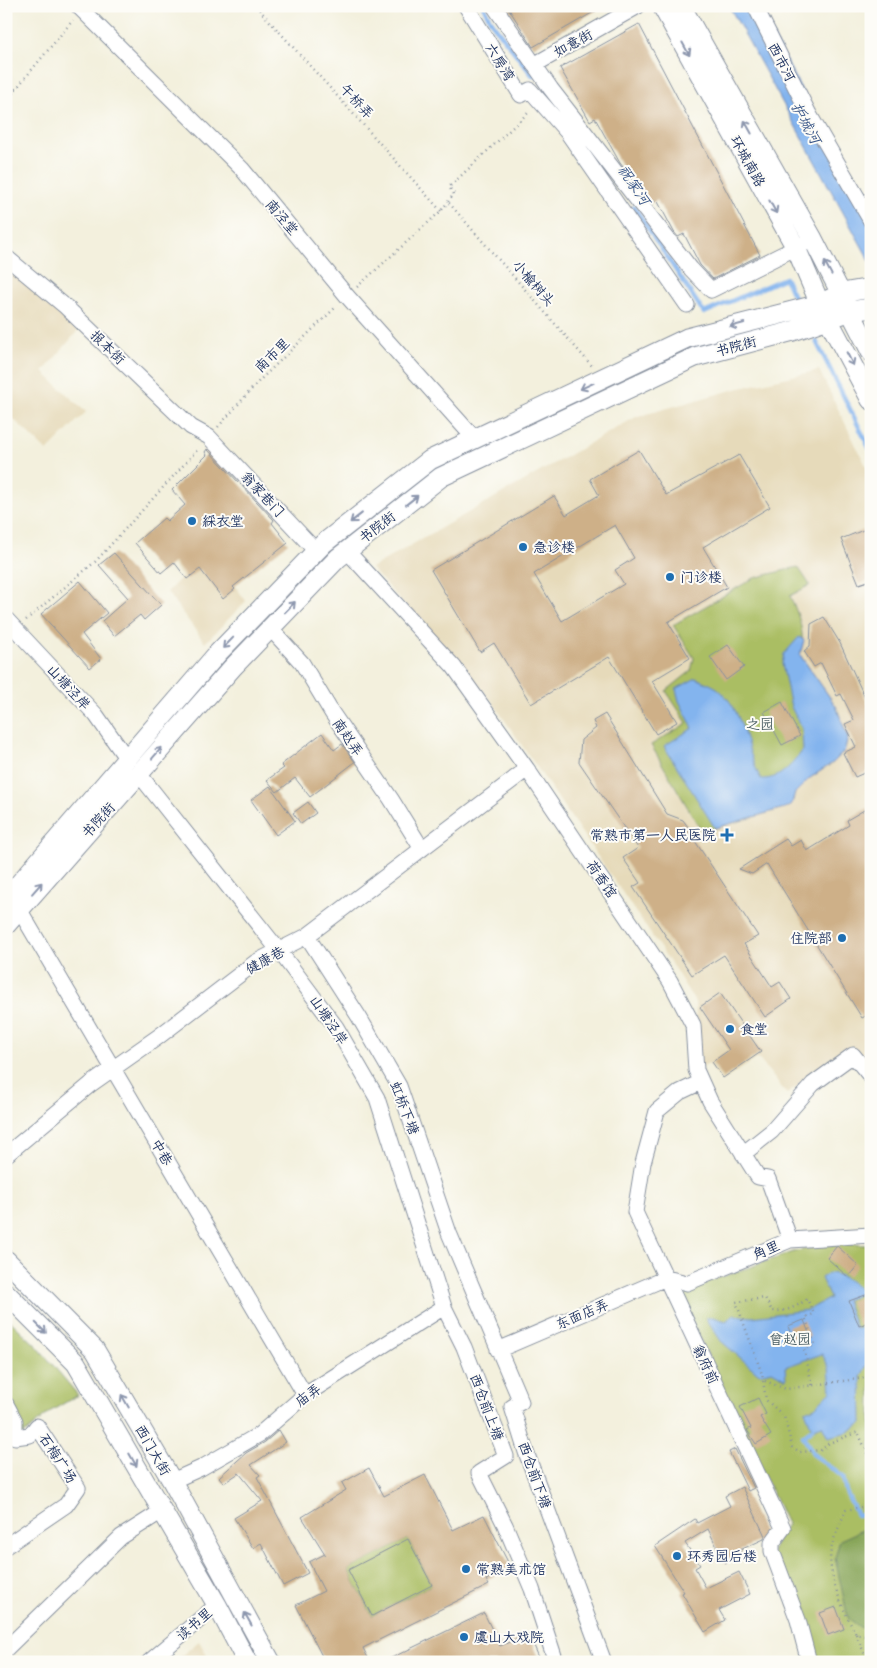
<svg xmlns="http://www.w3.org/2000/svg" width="877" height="1668" font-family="Kalam,'LXGW WenKai TC',sans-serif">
	<rect width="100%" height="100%" fill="#fdfcf7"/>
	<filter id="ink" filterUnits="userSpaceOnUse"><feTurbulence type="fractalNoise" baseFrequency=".02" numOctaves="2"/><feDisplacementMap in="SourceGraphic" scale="10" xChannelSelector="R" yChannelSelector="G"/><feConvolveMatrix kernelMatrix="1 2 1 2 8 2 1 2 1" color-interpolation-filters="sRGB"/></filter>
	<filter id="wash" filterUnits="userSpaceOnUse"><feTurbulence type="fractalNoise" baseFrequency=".0096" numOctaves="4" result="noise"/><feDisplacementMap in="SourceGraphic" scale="20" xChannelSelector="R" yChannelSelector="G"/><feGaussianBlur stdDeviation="1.12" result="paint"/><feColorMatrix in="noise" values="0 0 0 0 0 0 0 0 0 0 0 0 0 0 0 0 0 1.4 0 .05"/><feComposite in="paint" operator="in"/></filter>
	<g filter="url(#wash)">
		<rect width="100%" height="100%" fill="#f3f0dd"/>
		<path fill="#e6daba" d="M6 265 81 327 43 372 86 412 47 451 6 412Z
			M819 370 871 476V1060L861 1065 851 1047 787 1094 758 1058 722 1081 709 1064 700 1068 695 1002 676 971 491 700 371 568 636 417 736 389Z
			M201 539 246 601 205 643 167 592 182 577 172 564Z
			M199 1641 211 1662H174Z"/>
		<path fill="#aabe63" stroke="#627660" d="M798 567 810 585 790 596C799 616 806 634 800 655L836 706 848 738 844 751 834 762 810 778 795 793 791 806 702 832 651 745 687 723 666 691 691 671 694 658 673 625 754 578Z
			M836 1244 871 1245V1662H809L772 1551 787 1524 678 1292 796 1251Z
			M6 1317 37 1346 78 1395 51 1411 21 1437 6 1404Z
			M408 1539 432 1585 372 1616 348 1570Z"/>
		<path fill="#87a559" stroke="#516a5c" d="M871 1526V1631L861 1628 848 1618 835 1558 840 1540Z"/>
		<path fill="#83b4ee" stroke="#4f72a6" d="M729 6H758L871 224V263Z
			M799 637 804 640 800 655 836 706 848 738 844 751 834 762 810 778 795 793 791 806 715 828 664 746 693 728 679 701 676 689 696 678C702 681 711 684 717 688 745 710 745 750 761 779 781 780 792 764 803 750L802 729 791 707 782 664 784 654Z
			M829 1273C842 1274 855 1283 862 1293L846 1300 856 1329 871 1325V1358L861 1376 862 1423 848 1432 828 1437 822 1425 812 1429 805 1411 815 1407 831 1391 829 1367 822 1354 785 1367 786 1379 772 1371 759 1374 721 1341 706 1318 713 1317 726 1321 734 1315 752 1317 808 1310 830 1298 821 1278Z"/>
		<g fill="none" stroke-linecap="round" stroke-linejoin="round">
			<path stroke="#83b4ee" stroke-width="4.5" d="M483 6 492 23 533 76
				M634 207 704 313 785 278 795 299
				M816 341 871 451
				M812 1429 803 1436 814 1455 843 1477 846 1492 857 1515 871 1513"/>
		</g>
		<g id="blocks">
			<path fill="#ceb088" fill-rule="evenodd" d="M507 6H604L533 47Z
				M639 24 760 255 713 279 700 265 684 234 678 237 674 232 657 200 651 203 620 163 595 118 590 121 560 68Z
				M207 449 274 520 272 523 288 543 233 587 235 589 223 599 200 569 187 579 174 562 161 573 135 543 164 518 167 521 185 505 172 490 207 455 205 452Z
				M639 450 666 495 739 455 770 507 703 547 727 587 668 622 690 658 652 681 677 722 656 734 609 657 531 704 494 643 480 652 431 570 554 496 566 515 599 495 590 479ZM615 525 634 558 615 570 624 584 562 621 534 574Z
				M871 527V580L859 584 841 539Z
				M114 553 161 605 144 620 140 615 114 636 102 621 128 598 99 565Z
				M80 581 107 613 82 634 101 659 90 668 41 614Z
				M824 617 840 643 871 711V770L855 777 843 753 856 747 845 724 854 720 841 694 837 696 821 663 814 667 804 651 810 646 811 624Z
				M728 645 744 667 726 680 710 657Z
				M782 702 800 736 782 745 764 712Z
				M605 714 667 814 683 820 691 831 689 832 758 936 744 944 772 987 780 982 791 999 765 1017 724 955 692 975 633 887 640 883 623 858 638 848 579 762 581 740 596 728 593 721Z
				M322 733 334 750 342 744 355 762 310 797 295 778 277 792 267 780 284 768 281 765Z
				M270 786 295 821 276 835 251 800Z
				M308 802 316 813 301 824 293 813Z
				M871 806V1013L862 1018 767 864 752 874 739 869 786 839 791 846 801 840 807 851 849 825 847 820Z
				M720 993 761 1052 723 1078 712 1062 729 1050 700 1007Z
				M837 1246 858 1265 848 1277 827 1258Z
				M871 1293V1321L859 1326 849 1301Z
				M804 1320 810 1336 793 1341 788 1326Z
				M758 1398 766 1414 760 1417 771 1435 756 1444 747 1430 751 1428 740 1407Z
				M279 1430 286 1442 251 1465 260 1475 257 1477 308 1573 283 1586 261 1543 253 1548 234 1518 262 1501 239 1473 224 1483 219 1477 246 1453 265 1442Z
				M735 1449 754 1488 748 1491 729 1452Z
				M369 1468 384 1496 425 1475 453 1530 484 1515 511 1568 486 1580 489 1585 363 1648 370 1662H325L296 1605 324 1591 309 1562 325 1554 302 1517 346 1490 342 1483ZM408 1539 432 1585 372 1616 348 1570Z
				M742 1487 765 1536 764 1539 740 1550 742 1554 725 1563 708 1529 685 1543 700 1565 695 1568 706 1588 739 1572 750 1594 719 1610 725 1620 705 1632 682 1593 684 1592 655 1546 695 1519 697 1523 730 1506 725 1496Z
				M836 1607 844 1629 828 1635 820 1613Z
				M484 1613 500 1646 529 1634 541 1662H383Z"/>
		</g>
	</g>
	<g filter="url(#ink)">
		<use href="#blocks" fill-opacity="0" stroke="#87909e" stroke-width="1"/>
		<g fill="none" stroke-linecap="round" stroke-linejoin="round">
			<defs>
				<path id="minor" d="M78 6 242 169 347 296 475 439
					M466 6 521 95 530 90 567 132 687 305
					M494 6 551 89 691 269 711 290 805 243
					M755 6 809 114 871 221
					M534 65 638 6
					M6 257 66 307 191 427 209 437 316 551
					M347 551 454 667 527 769 670 981 693 1025 696 1070 710 1101 758 1177 768 1179 790 1240
					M6 619 96 715 127 759
					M270 628 302 663 332 713 391 799 422 849
					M139 774 280 952 336 1027 377 1098 444 1307 464 1347 506 1456 479 1473 505 1525 532 1589 556 1662
					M19 909 305 1395
					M307 936 359 1017 399 1086 449 1233 521 1402 512 1407 526 1452 604 1662
					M701 1082 680 1092 657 1111 643 1163 635 1212 783 1528 772 1543V1551L798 1620 809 1662
					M743 1154 772 1131 813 1084 853 1055 871 1077
					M6 1155 91 1084 158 1037 256 962 307 936 527 769
					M498 1350 666 1278 687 1283 790 1240 871 1235
					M6 1404 15 1421V1437L30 1435 37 1426 78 1488 66 1505 6 1546
					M172 1481 201 1468 260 1434 305 1395 444 1307
					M6 1649 121 1537 162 1511
					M149 1662 217 1605"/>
				<path id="major" d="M662 6 796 248 820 304 871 400
					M681 6 813 239 871 352
					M6 899 217 654 324 543 430 460 687 338 820 304 842 293 871 288
					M6 925 232 668 338 558 441 477 695 357 793 331 851 311 871 308
					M6 1260 95 1350 172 1481 271 1662
					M6 1293 76 1363 217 1605 247 1662"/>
			</defs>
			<use href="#minor" stroke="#87909e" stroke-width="17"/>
			<use href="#major" stroke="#87909e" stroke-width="21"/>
			<path stroke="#87909e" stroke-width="2.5" stroke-dasharray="1 4" stroke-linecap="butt" d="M256 6 441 211
				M6 101 73 20
				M449 203 592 366
				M357 287 441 211 454 194 449 187 529 112
				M218 427 259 381 337 306
				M26 620 96 561 199 448
				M765 1381 786 1389 871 1377
				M812 1385 804 1349 815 1345 805 1317 814 1314 807 1299C796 1307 787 1312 772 1311L765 1298 736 1302 762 1374 766 1400 784 1416 792 1447 800 1452 822 1450 829 1443 858 1432 871 1462
				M871 1505 846 1510C841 1522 834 1536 831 1550 826 1572 845 1615 856 1634L871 1637
				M856 1634 868 1662"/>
			<use href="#minor" stroke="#fff" stroke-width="15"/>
			<use href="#major" stroke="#fff" stroke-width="19"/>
		</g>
		<defs><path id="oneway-shaft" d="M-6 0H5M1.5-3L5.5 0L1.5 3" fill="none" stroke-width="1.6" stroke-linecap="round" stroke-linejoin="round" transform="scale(1.25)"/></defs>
		<g stroke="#8d97ae">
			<use href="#oneway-shaft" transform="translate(686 49) rotate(61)"/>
			<use href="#oneway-shaft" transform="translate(748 127) rotate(-119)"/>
			<use href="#oneway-shaft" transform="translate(773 207) rotate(61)"/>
			<use href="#oneway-shaft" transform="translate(828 268) rotate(-118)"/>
			<use href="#oneway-shaft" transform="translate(737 325) rotate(165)"/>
			<use href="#oneway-shaft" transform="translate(850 359) rotate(63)"/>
			<use href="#oneway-shaft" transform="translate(587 386) rotate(155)"/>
			<use href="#oneway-shaft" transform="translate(412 500) rotate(-38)"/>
			<use href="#oneway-shaft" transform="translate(356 518) rotate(142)"/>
			<use href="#oneway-shaft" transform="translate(290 607) rotate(-46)"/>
			<use href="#oneway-shaft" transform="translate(228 643) rotate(134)"/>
			<use href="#oneway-shaft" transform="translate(157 753) rotate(-49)"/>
			<use href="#oneway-shaft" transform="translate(37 888) rotate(-49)"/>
			<use href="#oneway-shaft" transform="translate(41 1328) rotate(45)"/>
			<use href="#oneway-shaft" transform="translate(125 1401) rotate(-120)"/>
			<use href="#oneway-shaft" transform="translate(133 1460) rotate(60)"/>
			<use href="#oneway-shaft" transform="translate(248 1619) rotate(-119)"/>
		</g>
	</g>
	<g fill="#1f6fb2" stroke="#fdfcf7" stroke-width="2">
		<circle cx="192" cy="521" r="5"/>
		<circle cx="523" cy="547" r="5"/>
		<circle cx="670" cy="577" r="5"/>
		<path d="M724.5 827.5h5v5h5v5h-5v5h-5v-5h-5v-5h5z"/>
		<circle cx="842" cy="938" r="5"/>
		<circle cx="730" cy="1029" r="5"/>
		<circle cx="677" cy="1556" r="5"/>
		<circle cx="466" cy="1569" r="5"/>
		<circle cx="464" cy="1637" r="5"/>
	</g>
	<g text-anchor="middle" stroke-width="4" stroke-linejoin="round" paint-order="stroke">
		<g font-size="14" fill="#1b2f5e" stroke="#fdfcf7">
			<text transform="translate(573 43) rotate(-29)" y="5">如意街</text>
			<text transform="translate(500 62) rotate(58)" y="5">六房湾</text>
			<text transform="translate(782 62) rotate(62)" y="5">西市河</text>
			<text transform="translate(357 101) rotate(47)" y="5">午桥弄</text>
			<text transform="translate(748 161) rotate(61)" y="5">环城南路</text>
			<text transform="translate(282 217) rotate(50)" y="5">南泾堂</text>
			<text transform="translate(534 283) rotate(49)" y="5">小榆树头</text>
			<text transform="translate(736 346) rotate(-15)" y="5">书院街</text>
			<text transform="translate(108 347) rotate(44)" y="5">报本街</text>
			<text transform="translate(272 355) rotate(-44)" y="5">南市里</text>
			<text transform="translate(263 494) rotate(47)" y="5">翁家巷门</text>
			<text transform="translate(377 527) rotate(-38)" y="5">书院街</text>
			<text transform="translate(69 687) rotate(47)" y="5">山塘泾岸</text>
			<text transform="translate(348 737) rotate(56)" y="5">南赵弄</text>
			<text transform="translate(98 820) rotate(-48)" y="5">书院街</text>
			<text transform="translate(602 879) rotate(56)" y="5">荷香馆</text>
			<text transform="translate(265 960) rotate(-29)" y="5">健康巷</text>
			<text transform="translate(329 1020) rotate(56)" y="5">山塘泾岸</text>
			<text transform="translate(405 1108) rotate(69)" y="5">虹桥下塘</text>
			<text transform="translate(162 1152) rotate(60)" y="5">中巷</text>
			<text transform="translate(766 1250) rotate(-23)" y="5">角里</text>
			<text transform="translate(582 1314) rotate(-23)" y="5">东面店弄</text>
			<text transform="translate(706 1364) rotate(65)" y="5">翁府前</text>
			<text transform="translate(308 1395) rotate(-36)" y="5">庙弄</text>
			<text transform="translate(487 1407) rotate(69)" y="5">西仓前上塘</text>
			<text transform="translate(153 1450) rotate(60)" y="5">西门大街</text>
			<text transform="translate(58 1458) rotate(57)" y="5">石梅广场</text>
			<text transform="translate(535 1475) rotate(70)" y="5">西仓前下塘</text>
			<text transform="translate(194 1624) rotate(-40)" y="5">读书里</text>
		</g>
		<g font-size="14" fill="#1b2f5e" stroke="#fdfcf7" text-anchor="start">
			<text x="202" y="526">綵衣堂</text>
			<text x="533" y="552">急诊楼</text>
			<text x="680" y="582">门诊楼</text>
			<text x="716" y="840" text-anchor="end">常熟市第一人民医院</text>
			<text x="832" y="943" text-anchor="end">住院部</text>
			<text x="740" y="1034">食堂</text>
			<text x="687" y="1561">环秀园后楼</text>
			<text x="476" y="1574">常熟美术馆</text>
			<text x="474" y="1642">虞山大戏院</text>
		</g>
		<g font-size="14" fill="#465a60" stroke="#fdfcf7">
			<text x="760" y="729">之园</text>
			<text x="790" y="1344">曾赵园</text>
		</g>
		<g font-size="15" font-style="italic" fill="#3a5789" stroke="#fdfcf7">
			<text transform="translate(806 123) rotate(61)" y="5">护城河</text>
			<text transform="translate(634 185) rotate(56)" y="5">祝家河</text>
		</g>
	</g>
	<rect width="877" height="1668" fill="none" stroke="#fdfcf7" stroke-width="25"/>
</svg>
